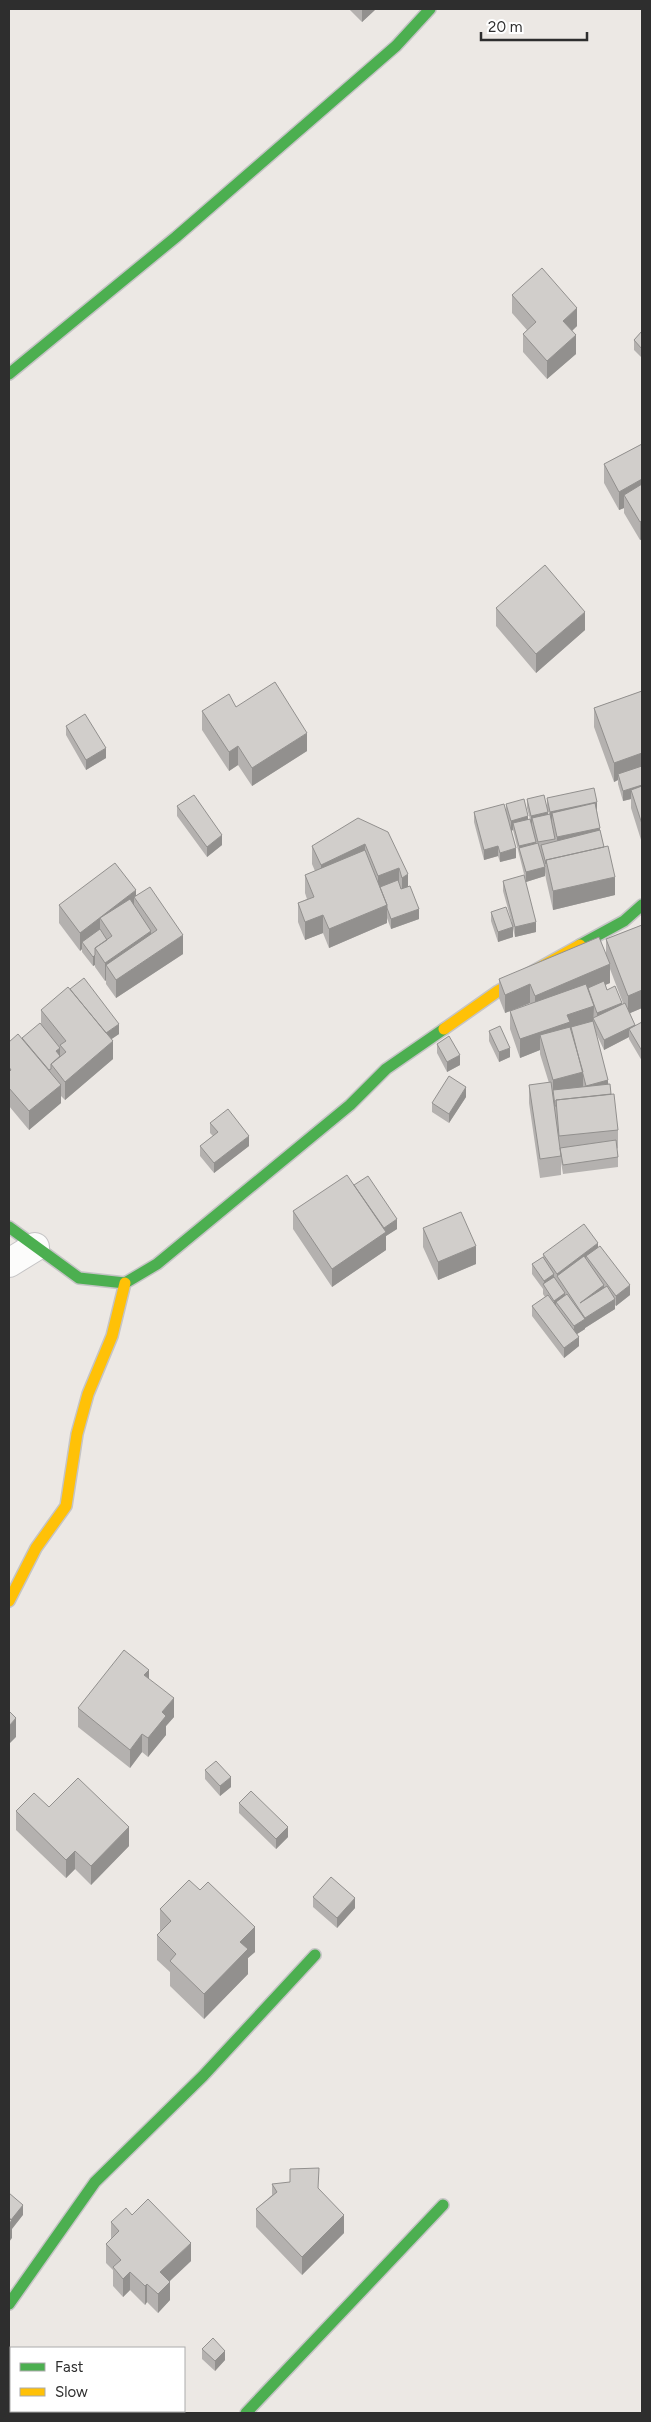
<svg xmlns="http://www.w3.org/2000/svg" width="651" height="2422" font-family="Figtree,sans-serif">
	<rect width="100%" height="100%" fill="#ece8e4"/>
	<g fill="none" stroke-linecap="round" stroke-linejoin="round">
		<defs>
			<path id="street" d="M9 1263 35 1247"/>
			<path id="fast" d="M9 374 176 237 396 46 430 9
				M580 945 624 921 642 905
				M9 1227 79 1278 125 1283 157 1264 350 1105 386 1069 444 1029
				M9 2304 95 2182 203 2076 315 1955
				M246 2413 443 2205"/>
			<path id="slow" d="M444 1029 498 991 580 945
				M9 1601 36 1548 66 1506 77 1434 88 1394 112 1336 125 1283"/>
		</defs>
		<use href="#street" stroke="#c5c4c5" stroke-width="30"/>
		<use href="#fast" stroke="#c5c4c5" stroke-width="14"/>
		<use href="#slow" stroke="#c5c4c5" stroke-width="14"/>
		<use href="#street" stroke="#fcfcfb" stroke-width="28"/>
		<use href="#fast" stroke="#4caf50" stroke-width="11"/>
		<use href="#slow" stroke="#ffc107" stroke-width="11"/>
	</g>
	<path fill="#b4b1af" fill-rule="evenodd" d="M349 9H376L362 22Z
		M512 295 577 326 572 331 576 354 547 379 523 352V334L527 330 512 313Z
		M642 331V358L634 350V340Z
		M642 444V539L640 540 624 513V508L619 510 604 483V464Z
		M496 608 585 630 536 673 496 626Z
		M642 691V843L631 808V799L623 801 618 784V780L614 782 594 727V708Z
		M236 707 307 751 252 786 238 765 229 771 202 730V711Z
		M66 726 106 758 86 770 66 735Z
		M547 798 597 811 600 833 615 895 553 910 546 879 545 872V876L526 882 513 830 511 831 516 858 500 862 498 856 484 860 474 822V812L506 810V804L528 819H530L527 808V799L548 815 549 814 547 808Z
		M177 806 222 845 207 857 177 816Z
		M388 832 419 919 391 929 387 918V923L329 948 323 933 305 940 298 922V903L307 899 305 893V875L315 871 312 864V846Z
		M503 881 536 932 515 937 513 928V937L498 942 491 921V912L512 923 503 891Z
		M136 896 183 954 116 998 106 984V980L105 981 95 967V965L93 966 82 952V949L80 951 59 923V905Z
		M642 925V1008L630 1013 635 1026 642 1022V1061L629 1039V1037L604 1050 596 1033 611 1094 618 1130V1148L617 1149 618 1157V1167L563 1174 561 1162V1175L540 1178 529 1103V1085L549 1083 540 1054V1050L520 1058 510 1029V1011L505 1013 499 998V979L606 954V939ZM610 969 623 1003 622 1004 607 990 605 985 610 983ZM530 1003V1004L513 1010Z
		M41 1010 119 1034 111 1039 113 1059 65 1100 61 1096V1103L29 1130 9 1106V1042L22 1038 41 1025Z
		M489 1031 510 1057 499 1062 489 1041Z
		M437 1044 460 1065 447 1072 437 1053Z
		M466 1097 449 1123 432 1112V1103Z
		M210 1123 249 1146 214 1173 200 1156V1146L213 1136 210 1133Z
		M354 1185 397 1229 386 1236V1250L332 1287 293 1229V1211Z
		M423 1228 476 1264 438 1280 423 1247Z
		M598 1247 630 1295 616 1306 615 1305V1309L585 1328V1327V1329L577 1334 579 1346 564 1358 532 1316V1306L545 1297 543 1294V1289L532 1274V1264L543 1257V1254Z
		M149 1679 174 1717 166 1726V1735L148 1757 142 1752 130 1768 78 1727V1708Z
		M205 1770 231 1787 220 1796 205 1779Z
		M239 1803 288 1837 276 1849 239 1813Z
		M49 1807 129 1846 91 1885 75 1869 66 1878 16 1830V1811Z
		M313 1897 355 1908 337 1928 313 1907Z
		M160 1909 255 1952 248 1958V1974L204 2019 170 1986V1972L157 1960V1935L160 1932Z
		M272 2184 319 2189 344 2233 302 2275 256 2227V2209L272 2195Z
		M111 2222 191 2261 170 2281V2300L158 2313 147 2302 145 2305 130 2290 123 2297 113 2286V2270L106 2263V2244L111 2239Z
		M202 2349 225 2360 215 2371 202 2359Z"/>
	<path fill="#92908e" d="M362 9H376L362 22Z
		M577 308V326L563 339V321Z
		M576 335V354L547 379V361Z
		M642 479V498L624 495V508L619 510V492Z
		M642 520V539L640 540V522Z
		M585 612V630L536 673V654Z
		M307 733V751L252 786V768Z
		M238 746V765L229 771V752Z
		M106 748V758L86 770V760Z
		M642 753V772L618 774V780L614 782V763Z
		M642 785V795L631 790V799L623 801V791Z
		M597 802V811L552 813V821H550V812Z
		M548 812V821L532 818V825L531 826V816Z
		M528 816V826L513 823V830L511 831V821Z
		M600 828V838L557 847V837Z
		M222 835V845L207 857V847Z
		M536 842V852L519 848V855V846Z
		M365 844V863L321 883V865Z
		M498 846V856L484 860V850Z
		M516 848V858L500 862V853Z
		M545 867V876L526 882V872Z
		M399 868V886L378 895V876Z
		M408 874V893L402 896V878Z
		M615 877V895L553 910V891Z
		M136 890V899L134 897V910L100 918V936L82 942V949L80 951V933Z
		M387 905V923L329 948V929Z
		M419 909V919L391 929V919Z
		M323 915V933L305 940V922Z
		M536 922V932L515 937V927Z
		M513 927V937L498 942V932Z
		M151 931V950L106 965V980L105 981V963Z
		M183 935V954L116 998V980Z
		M95 955V965L93 966V957Z
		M610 964V983L535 1014V996Z
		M530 984V1003L505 1013V995Z
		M642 990V1008L628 1014V996Z
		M622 1003V1012L597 1022V1013Z
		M594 1006 593 1025 571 1027V1032L540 1035V1050L520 1058V1039L567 1015Z
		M119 1024V1034L103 1045V1035Z
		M635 1025V1034L629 1029V1037L604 1050V1040Z
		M113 1041V1059L65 1100V1082Z
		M60 1048V1058L56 1051Z
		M510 1048V1057L499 1062V1052Z
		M460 1055V1065L447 1072V1062Z
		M583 1072V1090H553V1098V1080Z
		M608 1080V1090L586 1095V1086Z
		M61 1085V1103L29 1130V1111Z
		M466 1087V1097L449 1123V1114Z
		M249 1136V1146L214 1173V1163Z
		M397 1219V1229L386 1236V1250L332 1287V1269L382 1229Z
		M598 1243V1253L586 1256V1262L557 1276V1284V1274Z
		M476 1246V1264L438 1280V1262Z
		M554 1274V1284L544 1286V1281Z
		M604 1285V1295L580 1303Z
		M630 1285V1295L616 1306V1296Z
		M565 1293V1302H556V1308L554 1310V1301Z
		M615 1299V1309L585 1328V1318Z
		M585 1319V1329L574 1336V1326Z
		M579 1337V1346L564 1358V1348Z
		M149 1670V1688L144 1675Z
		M174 1698V1717L166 1726V1735L148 1757V1738L162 1712Z
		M16 1718V1737L9 1744V1726Z
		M142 1734V1752L130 1768V1750Z
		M231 1777V1787L220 1796V1786Z
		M129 1827V1846L91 1885V1866Z
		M288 1827V1837L276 1849V1839Z
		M75 1851V1869L66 1878V1860Z
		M355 1898V1908L337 1928V1918Z
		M255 1927V1952L248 1958V1974L204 2019V1994L240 1942Z
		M23 2205V2215L12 2229V2238L9 2242V2221Z
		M344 2215V2233L302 2275V2257Z
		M191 2243V2261L160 2290V2272Z
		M130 2272V2290L123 2297V2279Z
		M170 2282V2300L158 2313V2294Z
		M147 2284V2302L145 2305V2286Z
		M225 2351V2360L215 2371V2361Z"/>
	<path fill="#d1cecb" stroke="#92908e" d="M542 268 577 308 563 321 576 335 547 361 523 334 536 322 512 295Z
		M642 331V349L634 340Z
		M642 444V479L619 492 604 464Z
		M642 484V520L640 522 624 495Z
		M545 565 585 612 536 654 496 608Z
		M275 682 307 733 252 768 238 746 229 752 202 711 229 694 236 707Z
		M642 691V753L614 763 594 708Z
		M85 714 106 748 86 760 66 726Z
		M642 766V785L623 791 618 774Z
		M642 786V824L631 790Z
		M594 788 597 802 550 812 547 798Z
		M194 795 222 835 207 847 177 806Z
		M544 795 548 812 531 816 527 799Z
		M524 799 528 816 511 821 506 804Z
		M595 803 600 828 557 837 552 813Z
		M504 804 516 848 500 853 498 846 484 850 474 812Z
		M550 814 555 839 538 842 532 818Z
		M358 818 388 832 408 874 402 878 399 868 378 876 365 844 321 865 312 846Z
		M530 819 536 842 519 846 513 823Z
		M600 830 604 847 546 860V864L541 845Z
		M538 843 545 867 526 872 519 848Z
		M608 846 615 877 553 891 546 860Z
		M365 850 387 905 329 929 323 915 305 922 298 903 314 897 305 875Z
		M115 863 136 890 80 933 59 905Z
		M524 875 536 922 515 927 503 881Z
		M398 880 401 889 410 886 419 909 391 919 387 908V905L380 887Z
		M150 887 183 935 116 980 106 965 157 930 134 897Z
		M130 899 151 931 105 963 95 948 112 936 100 918Z
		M506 907 513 927 498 932 491 912Z
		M642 925V990L628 996 606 939Z
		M100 929 107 940 95 948V955L93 957 82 942Z
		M599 937 610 964 535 996 530 984 505 995 499 979Z
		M84 978 119 1024 106 1033 70 989Z
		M604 981 607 990 615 986 622 1003 597 1013 588 988Z
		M586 984 594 1006 567 1015 570 1022 520 1039 510 1011Z
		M68 987 113 1041 65 1082 51 1064 66 1052 60 1045 66 1041 41 1010Z
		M625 1003 635 1025 604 1040 593 1018Z
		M593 1021 608 1080 586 1086 571 1027Z
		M642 1022V1051L629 1029Z
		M40 1023 60 1048 56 1051 60 1056 51 1064V1069L49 1070 22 1038Z
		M500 1026 510 1048 499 1052 489 1031Z
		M570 1027 583 1072 553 1080 540 1035Z
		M18 1034 61 1085 29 1111 9 1088V1072L11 1070 9 1067V1042Z
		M449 1036 460 1055 447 1062 437 1044Z
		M449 1076 466 1087 449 1114 432 1103Z
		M551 1082 561 1156 540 1159 529 1085Z
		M610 1084 611 1094 556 1100V1106H555L553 1090Z
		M614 1094 618 1130 559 1136 556 1100Z
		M228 1109 249 1136 214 1163 200 1146 218 1132 210 1123Z
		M616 1140 618 1157 563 1165 560 1148Z
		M347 1175 386 1232 332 1269 293 1211Z
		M368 1176 397 1219 384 1228 354 1185Z
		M461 1212 476 1246 438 1262 423 1228Z
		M584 1224 598 1243 557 1274 543 1254Z
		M600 1246 630 1285 616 1296 586 1256Z
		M584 1256 604 1285 580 1303 607 1286 615 1299 585 1318 557 1276Z
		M543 1257 554 1274 544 1281 532 1264Z
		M554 1277 565 1293 554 1301 543 1284Z
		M567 1294 585 1319 574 1326 556 1302Z
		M548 1295 579 1337 564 1348 532 1306Z
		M124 1650 149 1670 144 1675 174 1698 162 1712 166 1716 148 1738 142 1734 130 1750 78 1708Z
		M9 1711 16 1718 9 1726Z
		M216 1761 231 1777 220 1786 205 1770Z
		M78 1778 129 1827 91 1866 75 1851 66 1860 16 1811 34 1793 49 1807Z
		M251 1791 288 1827 276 1839 239 1803Z
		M331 1877 355 1898 337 1918 313 1897Z
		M189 1880 200 1890 208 1882 255 1927 240 1942 248 1949 204 1994 170 1961 176 1954 157 1935 171 1921 160 1909Z
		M319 2168 318 2188 344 2215 302 2257 256 2209 277 2192 272 2184 290 2182V2169Z
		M9 2193 23 2205 11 2220 9 2218Z
		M148 2199 191 2243 160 2272 170 2282 158 2294 147 2284 145 2286 130 2272 123 2279 113 2267 121 2260 106 2244 119 2231 111 2222 126 2208 132 2215Z
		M9 2218 12 2220 9 2224Z
		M213 2338 225 2351 215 2361 202 2349Z
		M11 2375V2411H38L40 2413H11L9 2410V2376Z
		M38 2411H57L58 2413H40Z
		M58 2411H76L72 2413H60Z
		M76 2411H99L101 2413H72Z"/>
	<rect width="651" height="2422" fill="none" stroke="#2e2e2e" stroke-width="20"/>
	<rect x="10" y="2347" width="175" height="65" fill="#ffffff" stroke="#ababab"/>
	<rect x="20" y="2363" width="25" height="8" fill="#4caf50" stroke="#ababab"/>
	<text x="55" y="2372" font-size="15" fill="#2e2e2e">Fast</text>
	<rect x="20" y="2388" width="25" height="8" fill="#ffc107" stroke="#ababab"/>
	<text x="55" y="2397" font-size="15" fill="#2e2e2e">Slow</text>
	<path d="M481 32v8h106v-8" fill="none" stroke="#2e2e2e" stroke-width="2.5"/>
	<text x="488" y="32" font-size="15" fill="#2e2e2e" stroke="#ffffff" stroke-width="4" paint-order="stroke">20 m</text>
</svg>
